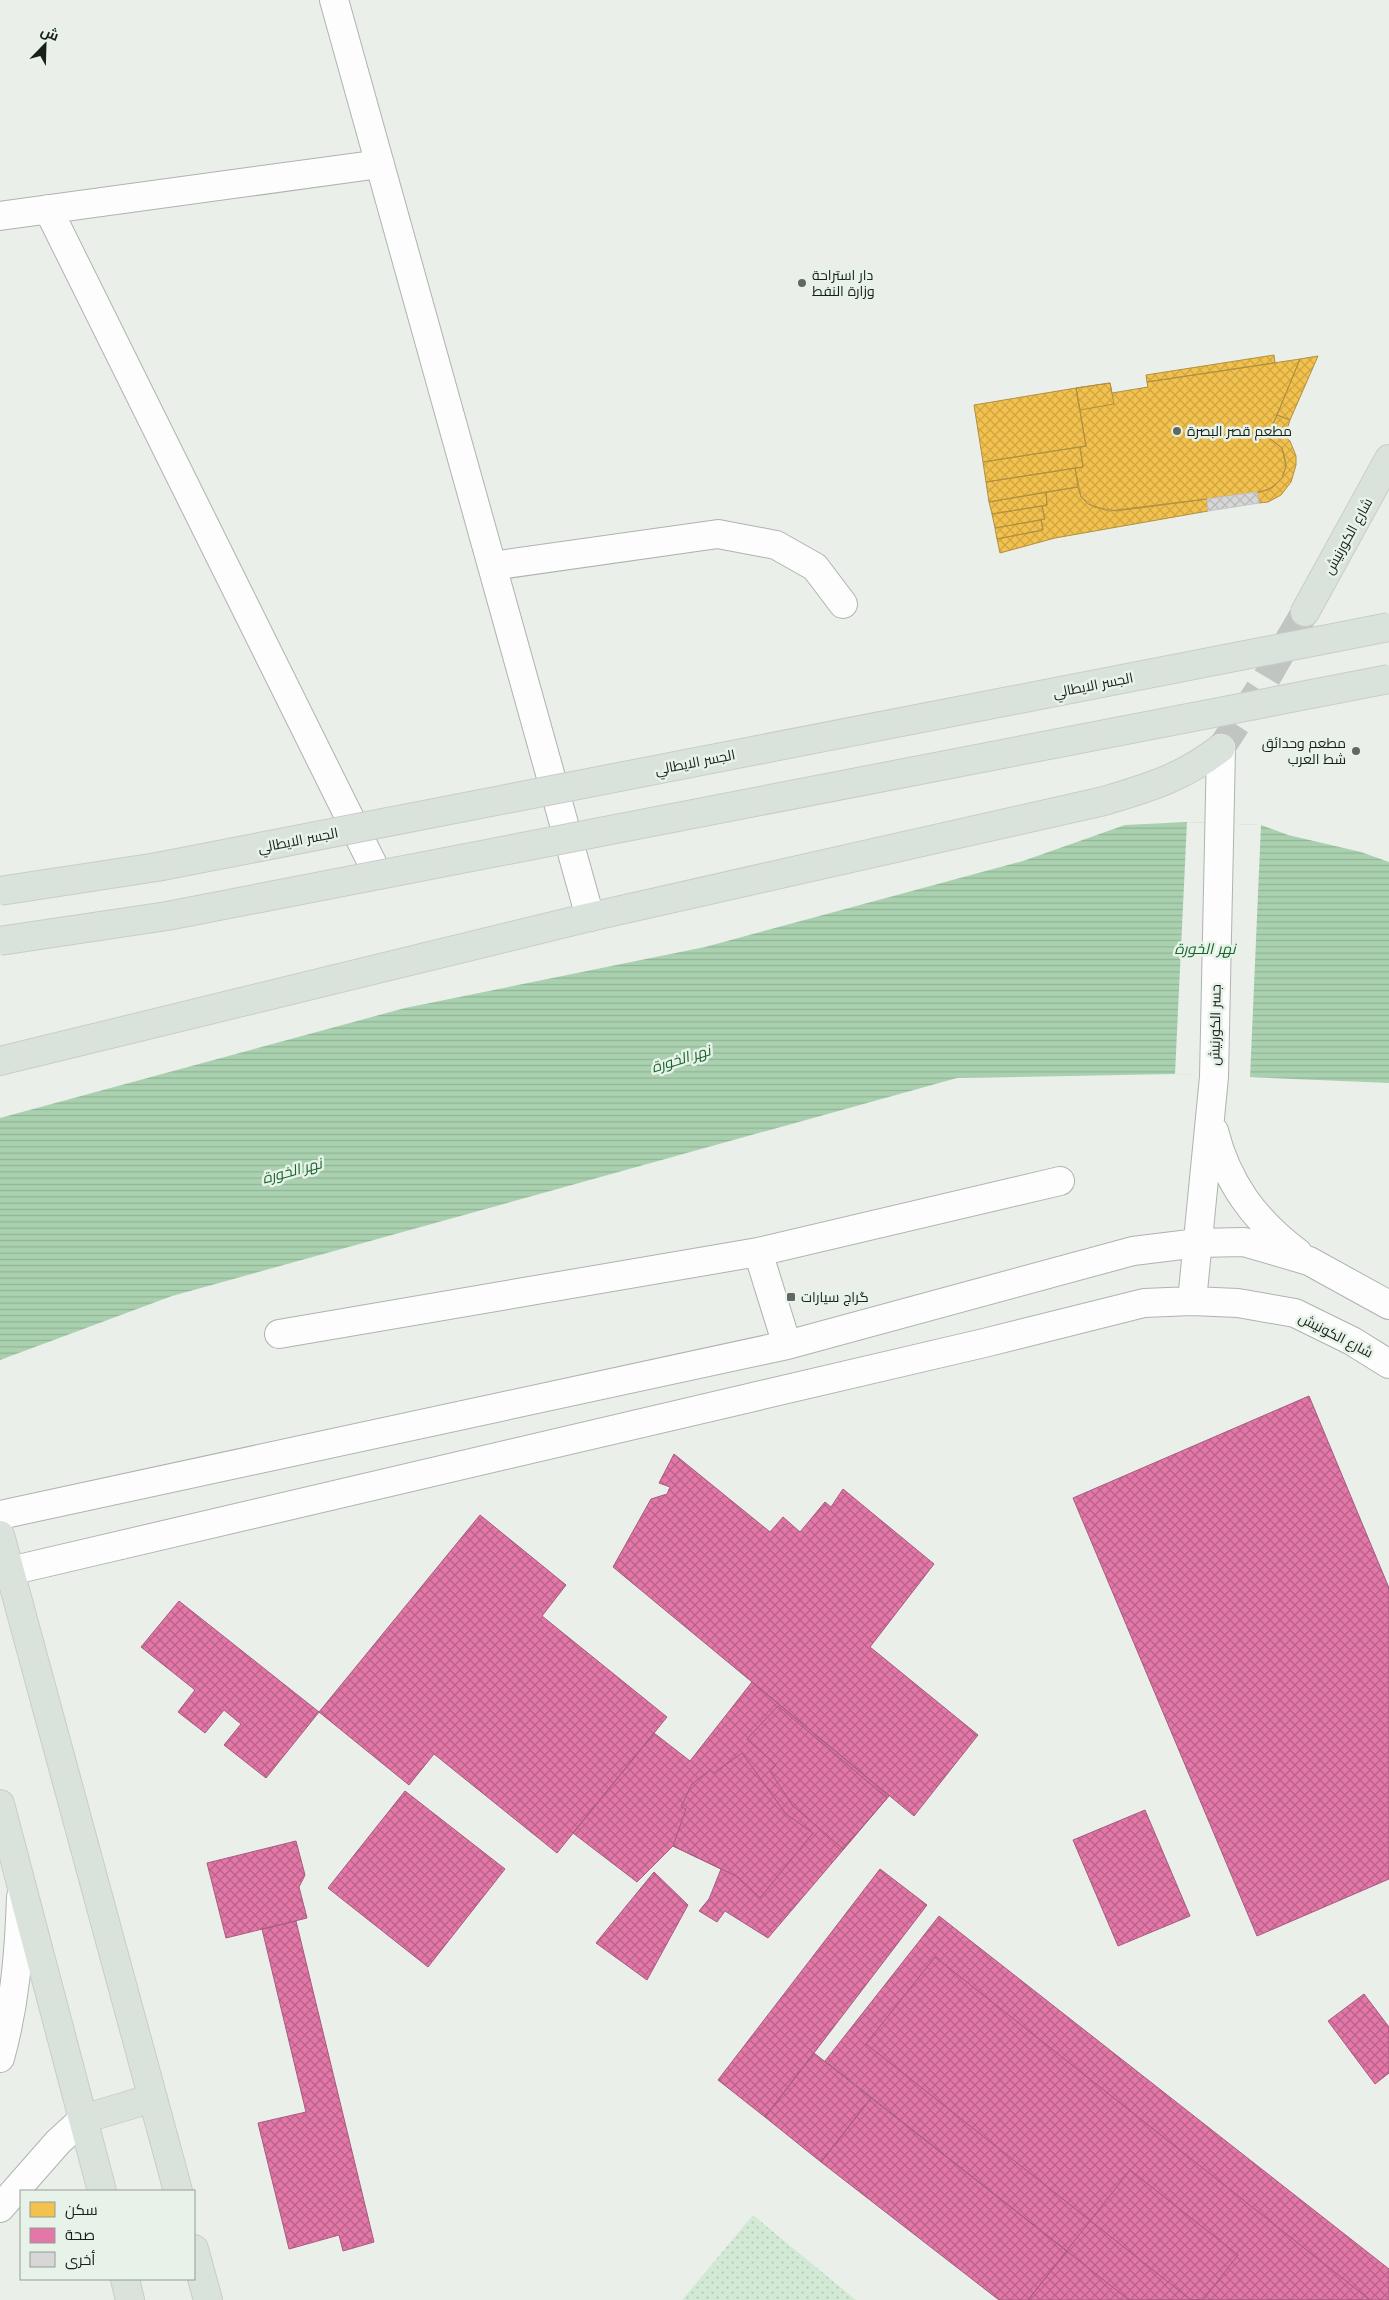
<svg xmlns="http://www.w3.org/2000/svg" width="1389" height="2300" font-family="Quicksand,Cairo,sans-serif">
	<defs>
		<pattern id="grass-dots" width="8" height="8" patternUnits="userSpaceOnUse" patternTransform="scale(1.25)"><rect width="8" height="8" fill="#d2ead5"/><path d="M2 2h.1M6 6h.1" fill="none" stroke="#b4c8b6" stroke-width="1.8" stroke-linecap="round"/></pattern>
		<pattern id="water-rules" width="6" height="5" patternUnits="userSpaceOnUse" patternTransform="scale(1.25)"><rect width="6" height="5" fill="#aad1af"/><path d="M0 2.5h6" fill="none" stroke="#92b396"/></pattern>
		<pattern id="homes-cross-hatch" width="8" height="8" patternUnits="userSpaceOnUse" patternTransform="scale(1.25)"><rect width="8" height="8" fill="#f2c14e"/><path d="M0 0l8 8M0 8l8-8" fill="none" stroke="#cfa544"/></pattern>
		<pattern id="health-cross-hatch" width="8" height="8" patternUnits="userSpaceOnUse" patternTransform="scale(1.25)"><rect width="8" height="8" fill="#e377a8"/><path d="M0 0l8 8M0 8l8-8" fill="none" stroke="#b76188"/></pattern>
		<pattern id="building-cross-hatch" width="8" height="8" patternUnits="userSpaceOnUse" patternTransform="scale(1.25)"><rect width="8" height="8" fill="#d6d7d6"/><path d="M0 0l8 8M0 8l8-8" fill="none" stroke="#b7b8b7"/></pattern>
	</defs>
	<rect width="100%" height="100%" fill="#eaefea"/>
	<path fill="url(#grass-dots)" d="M753 2215 856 2300H682Z"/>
	<path fill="url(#water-rules)" d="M1187 822 1261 825 1288 835 1361 852 1389 862V1083L1175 1074 957 1078 172 1296 0 1360V1118L405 1008 705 947 1023 861 1125 825Z"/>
	<path fill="#eaefea" d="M1187 822 1261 825 1250 1078 1175 1074Z"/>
	<path fill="url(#homes-cross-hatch)" stroke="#b1903f" d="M1274 355 1275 363 1147 382 1146 375Z
		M1318 356 1290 420 1277 415 1300 359Z
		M1300 359 1268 437 1282 448 1285 459 1286 466 1282 478 1273 487 1261 492 1116 511 1094 507 1081 497 1075 468 1083 467 1080 447 1086 446 1076 388 1110 383 1112 393 1148 387 1147 382Z
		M1110 383 1114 404 1080 410 1076 388Z
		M1076 388 1086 446 983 462 974 405Z
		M1277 415 1290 420 1285 435 1272 426Z
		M1272 426 1290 441 1296 456V465L1291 482 1281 495 1268 502 1259 503 1257 492 1268 490 1277 483 1282 478 1286 466 1282 448 1268 437Z
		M1080 447 1083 467 986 482 983 462Z
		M1075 468 1078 487 989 502 986 482Z
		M1078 487 1081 497 1088 504 1108 511 1207 499 1208 511 1055 538 1000 553 997 539 1043 530 1041 520 1045 519 1042 506 1047 505 1046 492Z
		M1046 492 1047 505 992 514 989 502Z
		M1042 506 1045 519 995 528 992 514Z
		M1041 520 1043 530 997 539 995 528Z"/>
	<path fill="url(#health-cross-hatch)" stroke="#a75c7e" d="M1309 1396 1389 1588V1879L1257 1936 1073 1498Z
		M674 1454 770 1532 783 1517 800 1532 825 1502 831 1507 843 1489 934 1564 870 1647 978 1735 914 1816 613 1567 651 1499 667 1494 670 1487 659 1483Z
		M480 1515 566 1585 542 1616 667 1717 557 1853 434 1754 409 1785 319 1712Z
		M179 1601 319 1712 266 1778 224 1745 241 1724 224 1710 205 1733 178 1712 195 1690 141 1647Z
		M752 1682 889 1796 768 1938 725 1911 717 1922 699 1911 709 1899 721 1869 673 1846 637 1882 573 1833 654 1733 690 1761Z
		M778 1706 887 1798 843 1849 792 1805 770 1771 776 1765 747 1739Z
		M742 1753 786 1814 813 1833 760 1898 738 1877 673 1846 686 1809 681 1807 692 1784 710 1770 714 1773Z
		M405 1791 505 1869 428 1967 328 1888Z
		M1145 1810 1190 1916 1118 1946 1073 1840Z
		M296 1841 305 1875 299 1887 307 1918 226 1938 207 1863Z
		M880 1869 927 1905 765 2117 718 2080Z
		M654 1872 688 1905 647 1980 596 1943Z
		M939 1916 1389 2269V2300H1129L825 2061Z
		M296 1921 374 2242 343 2251 339 2235 289 2249 258 2123 306 2112 262 1929Z
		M935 1957 1370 2300H1191L866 2044Z
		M1364 1994 1389 2027V2073L1375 2084 1328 2021Z
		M814 2053 871 2098 821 2162 765 2117Z
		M871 2098 1067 2251 1028 2300H999L821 2162Z
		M1130 2170 1238 2255 1203 2300H1028Z"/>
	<path fill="url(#building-cross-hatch)" stroke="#c4c5c5" d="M1257 492 1259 503 1208 511 1207 499Z"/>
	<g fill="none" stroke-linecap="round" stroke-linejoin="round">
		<path stroke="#c0c5c1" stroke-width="28" stroke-dasharray="28 14" stroke-linecap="butt" d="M1221 748 1266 679 1305 612"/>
		<defs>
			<path id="minor" d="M334 0 590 917
				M48 209 378 875
				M0 216 380 164
				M492 566 718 534 776 545 815 567 843 604
				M1214 1131C1227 1183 1255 1221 1298 1253
				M758 1252 787 1345
				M1192 1301 1214 1077 1221 748
				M279 1334 758 1252 1060 1181
				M0 1515 787 1345 1133 1251 1198 1243 1244 1242 1309 1261 1389 1305
				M10 1571 984 1343 1144 1303 1192 1301 1238 1303 1295 1313 1352 1341 1389 1364
				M0 2058C15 2004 19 1953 21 1897
				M0 2208 58 2142 83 2119"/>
			<path id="major" d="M1305 612 1389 459
				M0 1061 590 917 1104 801C1150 787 1182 778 1221 748
				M0 1535 178 2191
				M0 1804 102 2191
				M83 2119 153 2098
				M194 2249 208 2300
				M125 2279 130 2300"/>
		</defs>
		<use href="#minor" stroke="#afb3af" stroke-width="30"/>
		<use href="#major" stroke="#caccca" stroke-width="30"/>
		<use href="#minor" stroke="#fcfdfc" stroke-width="28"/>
		<use href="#major" stroke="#d9e3dc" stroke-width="28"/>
		<defs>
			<path id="major-bridge" d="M0 891 157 867 1389 627
				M0 941 167 916 1389 679"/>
		</defs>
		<use href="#major-bridge" stroke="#caccca" stroke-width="30" stroke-linecap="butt"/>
		<use href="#major-bridge" stroke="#d9e3dc" stroke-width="28"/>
	</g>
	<g fill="#636763" stroke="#e7f2e8" stroke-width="2">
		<circle cx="802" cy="283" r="5"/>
		<circle cx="1177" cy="431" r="5"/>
		<circle cx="1356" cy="751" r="5"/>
		<rect x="786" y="1292" width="10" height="10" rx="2.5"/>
	</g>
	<g text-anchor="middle" stroke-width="5" stroke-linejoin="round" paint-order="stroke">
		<g font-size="14" fill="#1a1e1b" stroke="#e7f2e8" text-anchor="start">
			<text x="812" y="280">دار استراحة<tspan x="812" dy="16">وزارة النفط</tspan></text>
			<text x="1187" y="436">مطعم قصر البصرة</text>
			<text x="1346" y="748" text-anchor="end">مطعم وحدائق<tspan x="1346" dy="16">شط العرب</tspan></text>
			<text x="801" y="1302">گراج سيارات</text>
		</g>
		<g font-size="14" fill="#1a1e1b" stroke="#e7f2e8">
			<text transform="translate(1348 536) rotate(-61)" y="5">شارع الكورنيش</text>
			<text transform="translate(1093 685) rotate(-11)" y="5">الجسر الايطالي</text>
			<text transform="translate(695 762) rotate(-11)" y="5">الجسر الايطالي</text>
			<text transform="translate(298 840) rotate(-11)" y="5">الجسر الايطالي</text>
			<text transform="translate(1215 1025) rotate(-89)" y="5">جسر الكورنيش</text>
			<text transform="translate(1336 1335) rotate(27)" y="5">شارع الكونيش</text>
		</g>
		<g font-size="15" font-style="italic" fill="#16662d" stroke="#e7f2e8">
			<text x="1205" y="954">نهر الخورة</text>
			<text transform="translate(681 1059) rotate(-17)" y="5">نهر الخورة</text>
			<text transform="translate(292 1171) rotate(-15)" y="5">نهر الخورة</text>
		</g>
	</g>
	<rect x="20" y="2190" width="175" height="90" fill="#e7f2e8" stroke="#959d96"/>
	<rect x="30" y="2202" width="25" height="15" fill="#f2c14e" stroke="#959d96"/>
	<text x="65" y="2215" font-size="15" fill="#1a1e1b">سكن</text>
	<rect x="30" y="2228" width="25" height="15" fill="#e377a8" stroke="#959d96"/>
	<text x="65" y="2240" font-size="15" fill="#1a1e1b">صحة</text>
	<rect x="30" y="2252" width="25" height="15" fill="#d6d7d6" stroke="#959d96"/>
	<text x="65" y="2265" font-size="15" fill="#1a1e1b">أخرى</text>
	<g transform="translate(45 45) rotate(23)" stroke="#e7f2e8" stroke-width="4" paint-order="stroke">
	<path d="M0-4L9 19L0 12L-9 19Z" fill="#1a1e1b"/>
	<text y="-8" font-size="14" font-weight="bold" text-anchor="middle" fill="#1a1e1b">ش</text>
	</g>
</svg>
